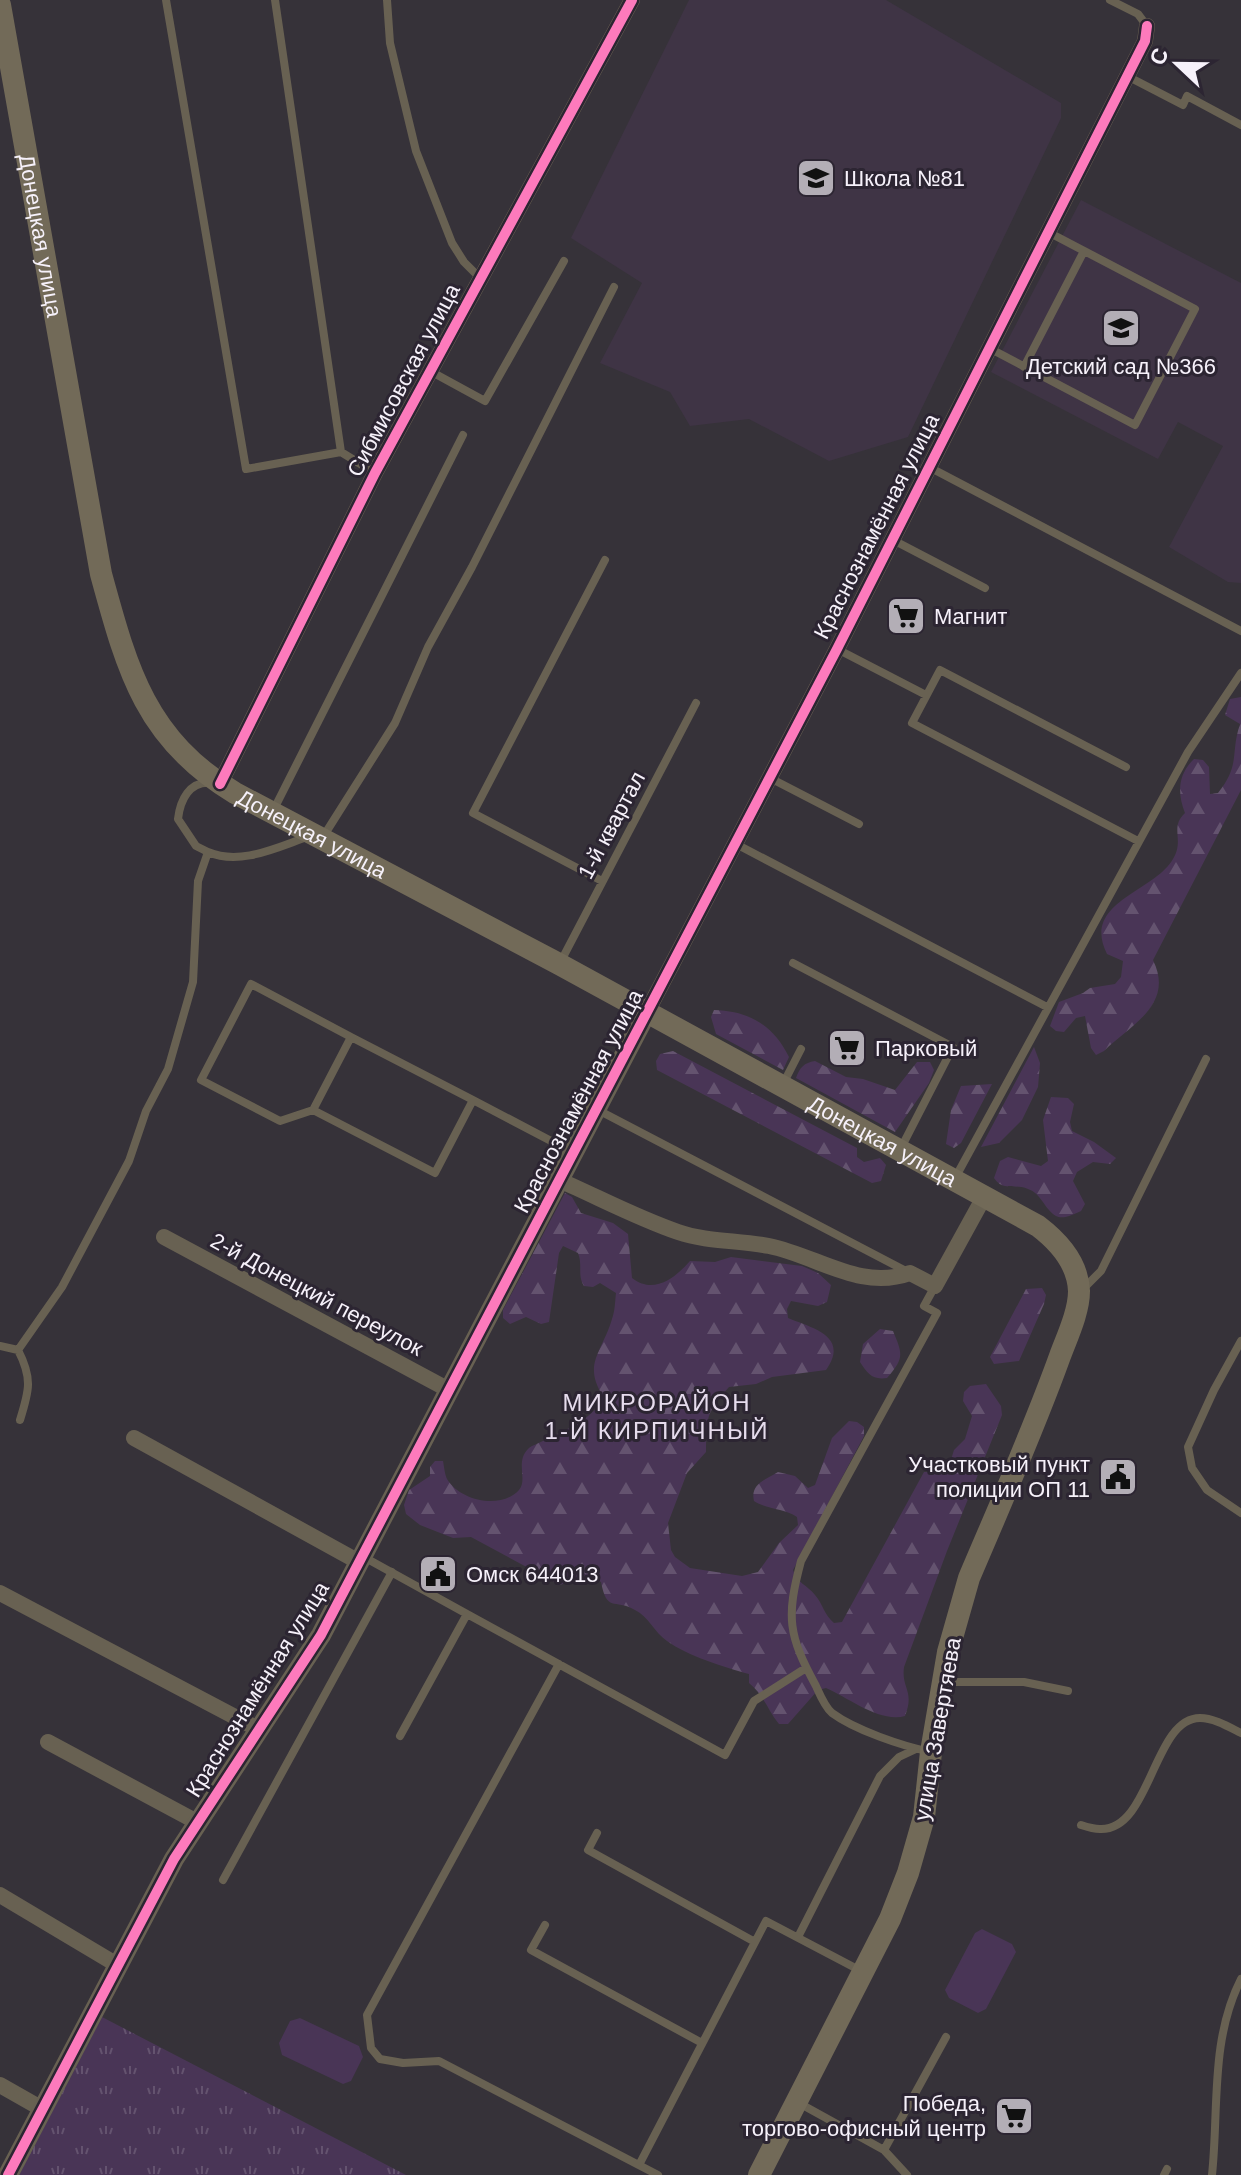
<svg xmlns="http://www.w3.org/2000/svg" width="1241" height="2175" font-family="Arial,sans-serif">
	<defs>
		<pattern id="grass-tufts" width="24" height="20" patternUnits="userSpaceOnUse" patternTransform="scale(2)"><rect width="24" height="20" fill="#493556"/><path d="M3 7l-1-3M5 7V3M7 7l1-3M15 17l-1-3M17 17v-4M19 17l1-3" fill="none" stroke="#64536f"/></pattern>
		<pattern id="forest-firs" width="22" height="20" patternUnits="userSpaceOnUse" patternTransform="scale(2)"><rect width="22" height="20" fill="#493556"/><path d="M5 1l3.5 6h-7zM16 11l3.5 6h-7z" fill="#64536f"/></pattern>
	</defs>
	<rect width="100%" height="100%" fill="#363239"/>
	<path fill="#3f3445" d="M689 0H886L1061 103V118L908 437 829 461 749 419 690 426 670 392 600 363 642 283 571 238Z
		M1081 200 1241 283V583L1228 582 1169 547 1223 446 1178 422 1158 459 991 372Z"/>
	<path fill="url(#grass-tufts)" d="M102 2017 406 2175H19Z"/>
	<path fill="url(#forest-firs)" d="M1241 697V790L1153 960C1175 1005 1130 1025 1104 1051L1096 1055 1091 1048 1085 1016 1076 1018 1064 1032 1056 1031 1050 1026 1059 1002 1083 993 1090 988 1115 984 1121 977 1123 961 1107 954C1081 902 1153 893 1173 859 1185 839 1169 828 1185 813 1177 793 1178 774 1194 759L1203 760 1209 767 1210 794 1218 793C1241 764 1230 754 1240 724L1225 715 1230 699Z
		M714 1010C749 1011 773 1025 789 1057L783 1070 716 1034 711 1017Z
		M1034 1047 1040 1063 1038 1087 1022 1120 999 1143 981 1147Z
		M673 1051 857 1148V1157L864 1162 880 1158 886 1165 881 1181 872 1183 657 1070 656 1061 660 1054Z
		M815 1061 846 1077 863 1079 895 1090 917 1062H930L934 1070 929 1083 895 1132 796 1078C800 1067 804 1063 815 1061Z
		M992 1084 961 1143 954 1148 946 1144 951 1110 961 1086Z
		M1051 1097 1068 1098 1074 1104 1070 1122 1072 1131 1094 1142 1116 1158 1110 1164 1093 1162 1077 1172 1073 1181 1085 1204 1081 1211C1074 1214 1063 1220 1056 1216 1045 1210 1041 1193 1028 1189 1015 1183 1003 1192 994 1178L1000 1161 1008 1157 1041 1166 1048 1161 1043 1120Z
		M565 1193 572 1197 581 1213 613 1223 628 1234 632 1278C654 1295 675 1278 690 1261L715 1262 731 1257 802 1266 818 1273 831 1285 827 1302 818 1306 791 1301 787 1309 788 1318C812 1328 850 1336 826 1370L772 1377 756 1384 729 1387C705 1414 707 1417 706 1452L687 1473 668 1523 671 1550 675 1557 690 1568 742 1576 758 1572 779 1543 798 1525 797 1517C784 1508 768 1510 754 1501 750 1484 765 1480 778 1472L795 1476 808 1488 815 1485 832 1438 849 1421 857 1422 864 1427V1436L793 1570C797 1583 807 1585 815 1595 823 1604 824 1615 834 1623L842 1622 924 1472H942L949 1466 954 1450 965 1439 972 1416 963 1401 964 1392 970 1386 986 1384 1001 1406 1002 1415 947 1551 904 1667C901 1689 915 1690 905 1716 880 1723 849 1698 826 1688L818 1690 788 1724H779C767 1709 764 1695 749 1683V1674C724 1667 688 1656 667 1641 655 1633 648 1616 635 1610 614 1598 607 1613 601 1582 587 1573 573 1579 560 1585L471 1537 453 1538 420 1525 406 1514 404 1505 409 1490 430 1476V1467L435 1461H443C444 1467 445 1475 447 1479 460 1501 501 1510 519 1490 528 1480 515 1462 528 1449 532 1445 540 1443 545 1440 566 1429 594 1420 603 1396 582 1364 603 1351 612 1319 615 1311 615 1302 616 1293L600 1283 593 1287 584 1286C577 1275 583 1265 578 1253L563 1246 559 1253 549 1322 541 1324 526 1317 510 1324 503 1318V1310Z
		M1042 1288 1046 1295 1044 1304 1019 1361 994 1364 990 1357 1026 1289Z
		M880 1329 893 1331C903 1355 904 1358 887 1378 872 1380 868 1374 860 1362L863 1344Z"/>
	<path fill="#493556" d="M982 1929 1012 1944 1016 1952 986 2009 978 2013 949 1998 945 1990 975 1933Z
		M300 2018 359 2046 363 2057 351 2081 343 2084 282 2055 279 2043 290 2021Z"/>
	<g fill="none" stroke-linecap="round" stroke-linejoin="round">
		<path stroke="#686152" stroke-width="8" d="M166 0 246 469 341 452
			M275 0 341 452 375 473
			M387 0 390 43 416 151 452 243 464 262 480 278
			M1110 0 1138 14 1147 26
			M1127 76 1183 105 1187 96 1241 125
			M989 348 1135 425 1195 309 1048 232
			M1024 367 1084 251
			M430 371 485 401 564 261
			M929 467 1241 631
			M893 540 985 588
			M837 649 926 695
			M1126 767 940 670 912 723 1138 841
			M770 778 859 824
			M272 813 463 435
			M323 837 395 723 428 647 472 567 614 287
			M736 844 1047 1007
			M208 852 196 846 178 819C180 801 189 780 212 783
			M602 881 473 813 605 560
			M560 963 696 703
			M793 963 953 1047 900 1150
			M251 984 351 1037 313 1110 280 1121 201 1080Z
			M351 1037 473 1100
			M783 1084 801 1049
			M596 1109 906 1271
			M313 1110 435 1173 473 1100 572 1152
			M954 1180 1188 752 1241 673
			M1082 1290 1101 1271 1206 1059
			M1241 1341 1214 1390 1188 1447 1192 1468 1207 1490 1241 1513
			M0 1346 18 1350 62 1287 129 1161 146 1111 168 1069 193 982 198 881 208 852C241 866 277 847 310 836
			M18 1350C33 1379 29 1391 20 1420
			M362 1556 467 1614 400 1736
			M467 1614 725 1755 754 1701 806 1668
			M559 1664 367 2015 371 2048 380 2059 403 2063 439 2061 658 2175
			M943 1682H1024L1068 1691
			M931 1752C902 1746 855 1730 832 1713 825 1707 820 1695 816 1686 788 1635 786 1617 801 1561L937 1313 924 1306 935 1286
			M1081 1825C1087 1827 1094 1829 1100 1829 1151 1831 1153 1718 1200 1718 1214 1718 1229 1727 1241 1733
			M597 1833 588 1850 755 1942
			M223 1880 392 1572
			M545 1925 531 1950 702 2043
			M798 1937 880 1776 899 1757 916 1749
			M797 2102 884 2150 907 2175
			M884 2150 946 2037
			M639 2165 766 1921 863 1972
			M1164 2175 1167 2169
			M1212 2175C1219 2109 1210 2040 1241 1979"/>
		<path stroke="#686152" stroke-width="16" d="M220 784 375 473 632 0
			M647 1012 837 649 1145 41 1147 26
			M559 1180C598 1197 637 1218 678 1232 707 1242 739 1240 769 1246 818 1256 860 1291 910 1273L935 1286 984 1197
			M164 1237 449 1390
			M134 1438 359 1562
			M0 1593 258 1729
			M48 1742 197 1822
			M0 1895 119 1966
			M0 2085 44 2110"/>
		<path stroke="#686152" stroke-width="20" d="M8 2175 174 1859 321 1635 647 1012"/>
		<path stroke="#726a58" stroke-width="22" id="s1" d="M0 5 101 574C127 669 145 739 235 793L559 964 1038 1226C1059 1242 1078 1263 1079 1291 1079 1312 1067 1337 1060 1356 1033 1431 1000 1505 969 1578L948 1652 931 1752 924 1817 908 1873 890 1919 759 2175"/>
		<defs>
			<path id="cycleway" d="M220 784 375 473 632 0
				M8 2175 174 1859 321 1635 837 649 1145 41 1147 26"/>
		</defs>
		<use href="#cycleway" stroke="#2c2532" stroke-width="15"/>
		<use href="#cycleway" stroke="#fd7abc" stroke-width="10"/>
	</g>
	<defs>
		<symbol id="school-square" viewBox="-11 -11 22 22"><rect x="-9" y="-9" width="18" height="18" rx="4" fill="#b3aeb6" stroke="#2c2532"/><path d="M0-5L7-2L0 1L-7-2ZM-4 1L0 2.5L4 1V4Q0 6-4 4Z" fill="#111"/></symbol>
		<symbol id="supermarket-square" viewBox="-11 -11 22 22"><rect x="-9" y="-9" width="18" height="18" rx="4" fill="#b3aeb6" stroke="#2c2532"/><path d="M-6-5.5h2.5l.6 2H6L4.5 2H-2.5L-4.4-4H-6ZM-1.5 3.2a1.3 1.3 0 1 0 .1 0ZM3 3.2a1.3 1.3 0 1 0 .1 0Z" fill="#111"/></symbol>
		<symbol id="civic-square" viewBox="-11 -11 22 22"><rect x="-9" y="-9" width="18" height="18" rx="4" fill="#b3aeb6" stroke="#2c2532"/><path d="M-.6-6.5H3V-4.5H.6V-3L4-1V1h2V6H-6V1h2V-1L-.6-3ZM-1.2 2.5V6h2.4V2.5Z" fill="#111"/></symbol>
	</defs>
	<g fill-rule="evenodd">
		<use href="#school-square" x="794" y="156" width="44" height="44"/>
		<use href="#school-square" x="1099" y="306" width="44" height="44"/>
		<use href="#supermarket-square" x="884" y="594" width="44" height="44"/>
		<use href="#supermarket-square" x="825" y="1026" width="44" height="44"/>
		<use href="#civic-square" x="1096" y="1455" width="44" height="44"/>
		<use href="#civic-square" x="416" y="1552" width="44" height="44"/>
		<use href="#supermarket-square" x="992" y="2094" width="44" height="44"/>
	</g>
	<g text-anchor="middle" stroke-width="6" stroke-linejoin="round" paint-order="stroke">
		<g font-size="22" fill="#f6f1fa" stroke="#2c2532" text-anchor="start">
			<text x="844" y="186">Школа №81</text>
			<text x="1121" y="374" text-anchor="middle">Детский сад №366</text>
			<text x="934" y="624">Магнит</text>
			<text x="875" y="1056">Парковый</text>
			<text x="1090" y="1472" text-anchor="end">Участковый пункт<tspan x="1090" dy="25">полиции ОП 11</tspan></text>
			<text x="466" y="1582">Омск 644013</text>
			<text x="986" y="2111" text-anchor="end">Победа,<tspan x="986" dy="25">торгово-офисный центр</tspan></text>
		</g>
		<g font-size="22" fill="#f6f1fa" stroke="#2c2532">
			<text dy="8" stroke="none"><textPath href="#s1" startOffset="234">Донецкая улица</textPath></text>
			<text transform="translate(403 380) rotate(-62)" y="8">Сибмисовская улица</text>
			<text transform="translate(876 526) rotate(-63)" y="8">Краснознамённая улица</text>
			<text transform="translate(611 825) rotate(-62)" y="8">1-й квартал</text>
			<text dy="8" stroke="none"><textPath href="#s1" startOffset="930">Донецкая улица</textPath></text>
			<text transform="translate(578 1101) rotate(-62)" y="8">Краснознамённая улица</text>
			<text dy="8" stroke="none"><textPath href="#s1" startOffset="1578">Донецкая улица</textPath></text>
			<text transform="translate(317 1294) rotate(28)" y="8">2-й Донецкий переулок</text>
			<text transform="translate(257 1689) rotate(-58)" y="8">Краснознамённая улица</text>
			<text transform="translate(937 1729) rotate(-80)" y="8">улица Завертяева</text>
		</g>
		<g font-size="24" letter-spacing="2" fill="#e6dced" stroke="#2c2532">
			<text x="657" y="1411">МИКРОРАЙОН<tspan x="657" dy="28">1-Й КИРПИЧНЫЙ</tspan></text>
		</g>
	</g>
	<g transform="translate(1177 64) rotate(292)" stroke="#2c2532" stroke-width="6" paint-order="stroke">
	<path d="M0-6L14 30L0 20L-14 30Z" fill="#f6f1fa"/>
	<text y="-12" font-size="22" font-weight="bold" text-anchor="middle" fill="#f6f1fa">С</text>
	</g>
</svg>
